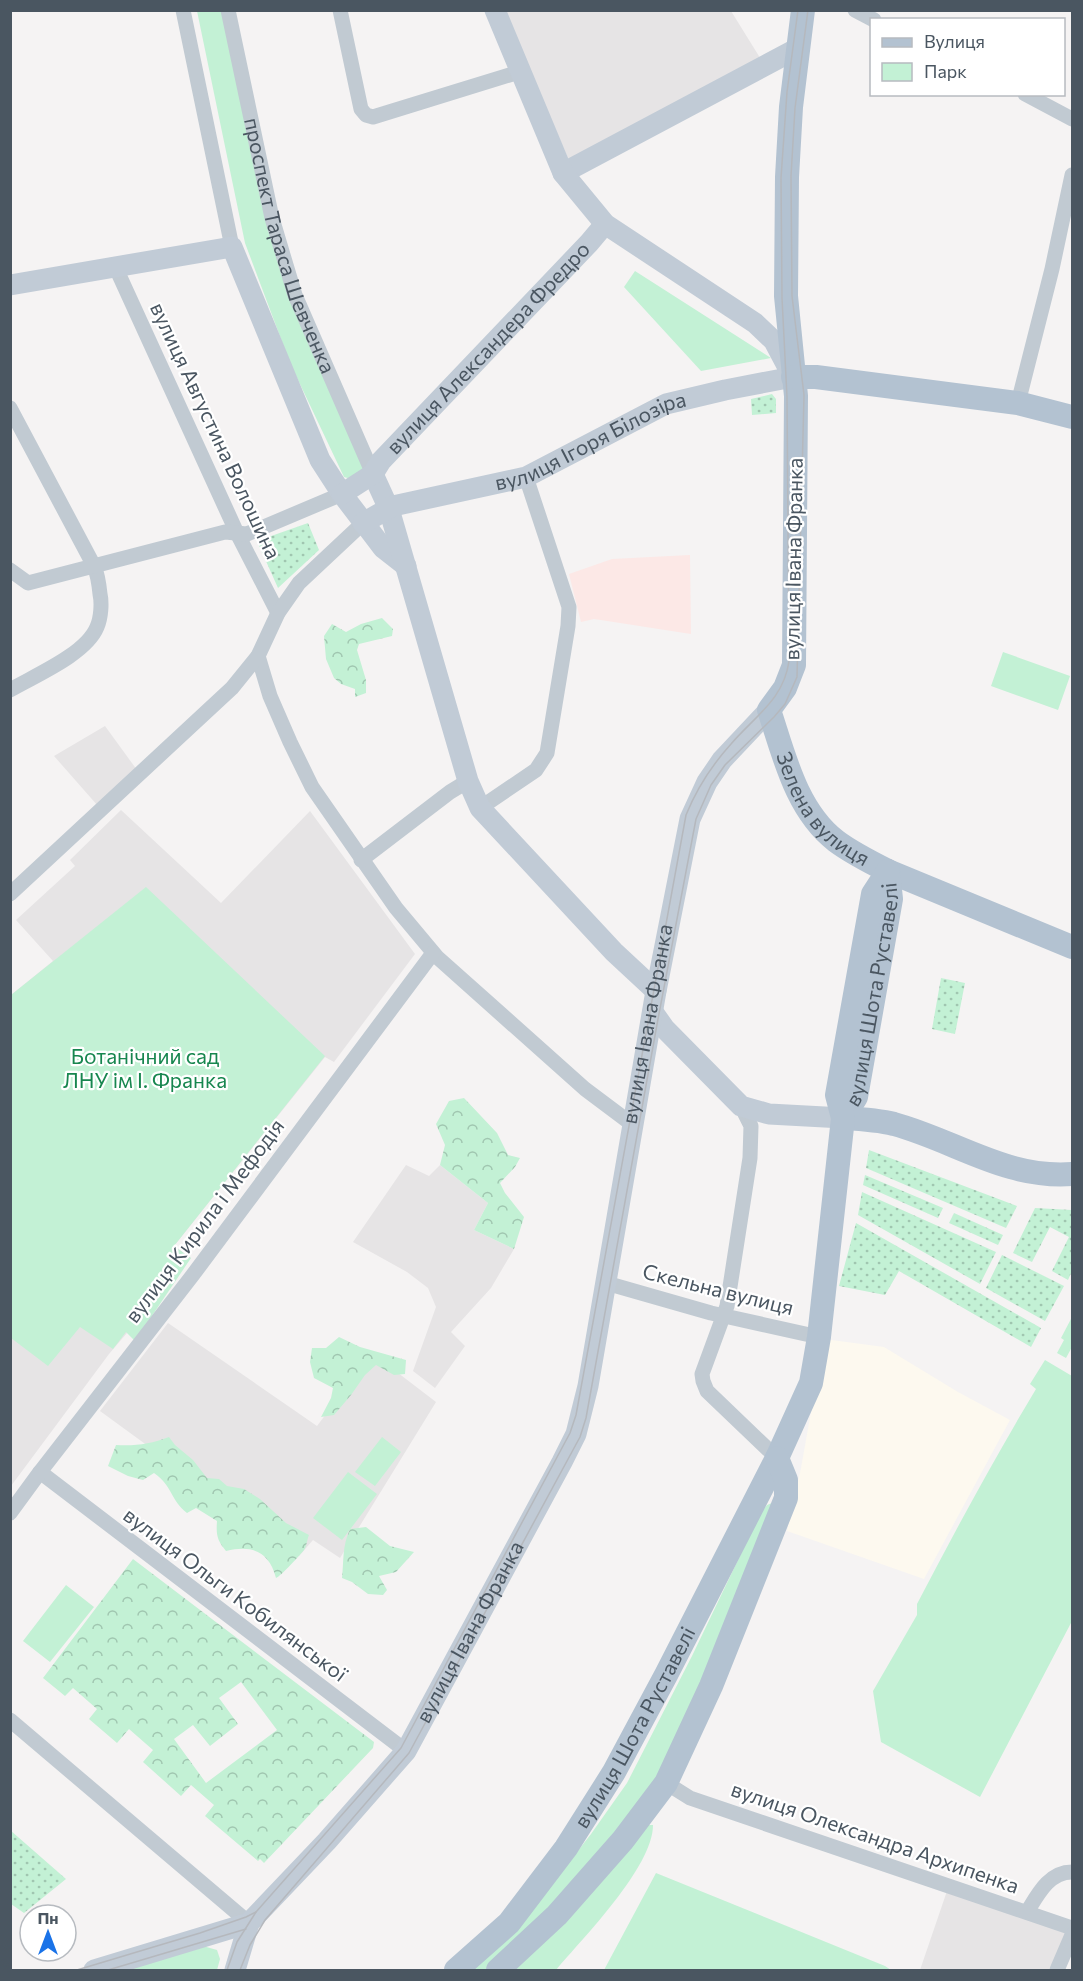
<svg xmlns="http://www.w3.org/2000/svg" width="1083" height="1981" font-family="Commissioner,sans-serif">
	<defs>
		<pattern id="grass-dots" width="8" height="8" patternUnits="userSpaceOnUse" patternTransform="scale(1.5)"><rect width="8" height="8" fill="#c3f1d5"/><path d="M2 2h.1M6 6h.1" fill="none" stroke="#a0c6b0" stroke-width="1.8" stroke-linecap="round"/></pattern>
		<pattern id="forest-crowns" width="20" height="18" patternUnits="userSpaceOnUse" patternTransform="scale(1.5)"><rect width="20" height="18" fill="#c3f1d5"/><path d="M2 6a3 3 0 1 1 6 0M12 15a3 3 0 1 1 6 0" fill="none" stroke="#a0c6b0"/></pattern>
	</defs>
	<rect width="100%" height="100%" fill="#f5f3f3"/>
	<path fill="#fdf9ef" d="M824 1339 884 1347 958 1392 1010 1420 924 1579 787 1531 801 1468Z"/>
	<path fill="#e6e4e5" d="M504 11H731L762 61 574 160 568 158Z
		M105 726 137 770 98 806 54 756Z
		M121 810 221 903 310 811 415 954 334 1062 325 1057 174 1246 191 1258 109 1354 11 1486V995L53 961 16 920 75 866 70 860Z
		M406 1165 429 1176 440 1165 488 1203 474 1230 514 1249 491 1288 451 1332 465 1346 435 1388 413 1371 436 1307 428 1288 407 1272 353 1242Z
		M168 1323 317 1426 372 1353 436 1402 340 1558 313 1540 299 1556 100 1411Z
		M947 1891 1070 1931 1054 1970H920Z"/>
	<path fill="#fce8e6" d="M690 555 691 634 594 619 581 622 569 574 612 559Z"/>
	<path fill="url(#grass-dots)" d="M772 394 776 399V413L752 415 751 399Z
		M308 523 319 550 278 588 257 541Z
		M941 978 965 983 955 1034 932 1029Z
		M869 1150 1017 1206 1006 1228 866 1168Z
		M865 1175 943 1208 938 1218 863 1185Z
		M862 1192 996 1252 980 1284 858 1215Z
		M1035 1208 1072 1210V1271L1068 1280 1052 1271 1069 1237 1050 1227 1032 1262 1013 1253Z
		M954 1213 1003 1235 998 1245 949 1223Z
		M856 1223 1041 1328 1031 1347 899 1271 885 1295 839 1286Z
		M1002 1255 1064 1286 1045 1321 986 1288Z
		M10 1830 66 1879 24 1913 11 1904Z"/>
	<path fill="url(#forest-crowns)" fill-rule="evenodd" d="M382 618 393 629 392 636 359 644 357 650 366 680V693L355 697V689L341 684 334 678 326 659 324 636 332 624 346 632 361 624Z
		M464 1098 497 1133 508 1155 520 1158 515 1167 500 1183 505 1193 524 1217 514 1249 474 1230 488 1203 440 1165 445 1145 436 1124 449 1101Z
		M339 1337 360 1347 406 1360 405 1374 394 1375 376 1365 365 1375 351 1395 334 1415 321 1417 331 1398 333 1388 314 1378 310 1362 312 1348H326Z
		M169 1437 175 1445 193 1460 207 1478 219 1479 227 1486 244 1489 260 1499 286 1523 309 1535C307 1539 307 1546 304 1550 302 1553 280 1577 276 1578 269 1551 252 1545 226 1551 217 1540 216 1535 217 1521L196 1508 187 1513C170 1500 173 1486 154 1473L143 1480 128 1476 108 1466 116 1445C136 1446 151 1444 169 1437Z
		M366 1527 390 1546 414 1552 396 1572 379 1576 387 1590 383 1595 368 1594 352 1582 342 1578C344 1559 342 1547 350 1529Z
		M133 1559 374 1742 373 1748 264 1863 260 1859 258 1861 205 1816 214 1805 191 1785 181 1796 143 1762 153 1750 129 1729 117 1743 89 1719 97 1709 73 1688 65 1696 43 1678ZM241 1682 277 1730 206 1783 174 1739 193 1725 210 1746 238 1724 219 1698Z"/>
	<path fill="#c3f1d5" d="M197 11H226L268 219 366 467 351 479 344 477 290 363 245 243Z
		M635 271 771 358 701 371 624 287Z
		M1003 652 1070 676 1058 710 991 686Z
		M146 887 325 1056 174 1246 191 1258 135 1341 126 1332 113 1349 80 1327 48 1366 11 1338V995Z
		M1072 1317V1347L1066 1358 1057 1353 1064 1340 1061 1338Z
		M1045 1360 1072 1376V1621L980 1797 881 1742 873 1691 917 1615V1604C955 1531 994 1459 1036 1389L1030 1384Z
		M382 1437 401 1452 375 1486 355 1472Z
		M348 1472 377 1494 342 1540 313 1518Z
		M772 1503 701 1681 656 1779 560 1902 485 1970H470L528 1915 591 1834 627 1783 692 1656 760 1514 767 1505Z
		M66 1585 94 1607 50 1662 23 1641Z
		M645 1825H653C653 1867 583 1938 556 1970H514Z
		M656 1873 885 1966 891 1970H604Z
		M203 1946 217 1950 220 1959 217 1970H124Z"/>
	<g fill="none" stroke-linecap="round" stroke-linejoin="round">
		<g stroke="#c1cad2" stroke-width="15">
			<path d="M183 10 232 247"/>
			<path id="s1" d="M228 10 272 218 295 295 373 474"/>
			<path d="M340 10 361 109 366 115 373 117 519 72"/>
			<path d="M855 10 874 20"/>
			<path d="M1025 94 1072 119"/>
			<path d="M115 266 237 533 278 613"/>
			<path d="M1018 403 1052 269 1072 175"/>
			<path d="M10 408 94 566C98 575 99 584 100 594 102 603 101 618 97 627 86 654 36 675 10 690"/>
			<path d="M10 570 28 583 225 532 247 534 342 494"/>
			<path d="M258 656 270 696 290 742 312 787 396 908 437 957 585 1089 633 1125"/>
			<path d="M480 808 536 770 547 753 568 626 569 607 526 477"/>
			<path d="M361 860 450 792 468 781"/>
			<path d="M10 894 232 688 258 656 278 613 299 583 363 523"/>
			<path d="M741 1106 751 1126 750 1158 727 1306 702 1374 703 1381 707 1391 777 1458"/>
			<path d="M606 1283 711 1313 819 1337"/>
			<path d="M40 1472 406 1751"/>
			<path d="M10 1513 40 1472 192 1276 433 953"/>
			<path d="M10 1720 249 1923"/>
			<path d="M666 1783 690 1798 1072 1928"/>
			<path d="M1027 1912C1038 1894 1049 1872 1072 1872"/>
			<path d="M1057 1970 1072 1935"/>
		</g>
		<g stroke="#c1cbd6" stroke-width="21">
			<path d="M563 173 798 48"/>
			<path d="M10 285 232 247 320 460 342 494 383 548 406 566"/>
			<path d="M373 474 389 509 468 781 480 808 614 952 656 991"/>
			<path id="s2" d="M342 494 373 474 381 461 589 243 605 224"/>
			<path id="s3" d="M363 523 393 506 526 477 666 404 725 390 793 377 774 341 755 323 605 224 563 173 495 10"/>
			<path d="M653 1012 665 1029 741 1106 769 1114 843 1118"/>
			<path id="s4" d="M94 1970 249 1923 327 1841 406 1751 562 1462 576 1434 588 1386 656 991 690 819 707 782 722 760 769 710"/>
			<path d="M235 1970 249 1923"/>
		</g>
		<g stroke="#b3c2d1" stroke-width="24">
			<path id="s5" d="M803 10 791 107 787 177 786 296 796 396 794 665 785 688 769 710C784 755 796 810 836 841 852 853 870 862 888 871L1072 947"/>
			<path d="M793 377H816L1018 403 1072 417"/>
			<path id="s6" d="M843 1118 856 1097 891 899 888 871"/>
			<path d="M843 1118C860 1119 878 1120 894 1124 956 1141 1006 1179 1072 1174"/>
			<path id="s7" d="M456 1970 509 1923 566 1848 614 1772 666 1675 777 1458 811 1383 819 1337 843 1118 837 1095 873 894 888 871"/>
			<path d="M498 1970 557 1915 623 1840 666 1783 711 1686 786 1498V1480L777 1458"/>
		</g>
		<g stroke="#b5b8bd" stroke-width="1.5">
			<path d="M77 1970 200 1933 246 1917 256 1912"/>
			<path d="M108 1970 246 1929"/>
			<path id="s8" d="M227 1970 237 1942 256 1912 401 1748 570 1433 576 1415 686 815C697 788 712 765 731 744 755 716 784 699 789 661L787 397 782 298 781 178 787 92 798 10"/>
			<path d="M240 1970 250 1945 265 1920 409 1753 580 1437 586 1418 658 1019 696 819 711 785 725 765 774 717 785 704 797 677 804 395 792 296 791 176 795 108 808 10"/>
		</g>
	</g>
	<g text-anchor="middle" stroke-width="4.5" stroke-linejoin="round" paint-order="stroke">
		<g font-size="21" fill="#4a5661" stroke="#fff">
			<text dy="7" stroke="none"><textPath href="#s1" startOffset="244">проспект Тараса Шевченка</textPath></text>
			<text dy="7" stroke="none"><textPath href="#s2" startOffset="208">вулиця Александера Фредро</textPath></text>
			<text transform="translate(215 431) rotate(65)" y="7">вулиця Августина Волошина</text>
			<text dy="7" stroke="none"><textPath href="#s3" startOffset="244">вулиця Ігоря Білозіра</textPath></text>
			<text transform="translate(794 559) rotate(-89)" y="7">вулиця Івана Франка</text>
			<text dy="7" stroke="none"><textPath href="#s5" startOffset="824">Зелена вулиця</textPath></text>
			<text dy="7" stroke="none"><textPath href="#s6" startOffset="129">вулиця Шота Руставелі</textPath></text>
			<text dy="7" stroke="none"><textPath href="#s8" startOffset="1058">вулиця Івана Франка</textPath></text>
			<text transform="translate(205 1221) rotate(-53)" y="7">вулиця Кирила і Мефодія</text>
			<text transform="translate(718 1290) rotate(14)" y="7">Скельна вулиця</text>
			<text transform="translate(235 1595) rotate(37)" y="7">вулиця Ольги Кобилянської</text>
			<text dy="7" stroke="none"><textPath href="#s4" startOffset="530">вулиця Івана Франка</textPath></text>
			<text dy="7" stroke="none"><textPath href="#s7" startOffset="304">вулиця Шота Руставелі</textPath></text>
			<text transform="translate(875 1838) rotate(19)" y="7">вулиця Олександра Архипенка</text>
		</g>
		<g font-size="21" fill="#17864f" stroke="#fff">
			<text x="145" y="1064">Ботанічний сад<tspan x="145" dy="24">ЛНУ ім І. Франка</tspan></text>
		</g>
	</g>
	<rect width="1083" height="1981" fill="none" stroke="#4a5661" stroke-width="24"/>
	<rect x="870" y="18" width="195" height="78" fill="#ffffff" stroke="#b7bbc0" stroke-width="1.5"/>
	<rect x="882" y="38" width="30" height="9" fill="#b3c2d1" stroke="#b7bbc0" stroke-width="1.5"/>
	<text x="924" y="48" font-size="18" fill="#4a5661">Вулиця</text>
	<rect x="882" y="63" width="30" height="18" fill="#c3f1d5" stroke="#b7bbc0" stroke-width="1.5"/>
	<text x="924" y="78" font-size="18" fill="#4a5661">Парк</text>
	<g transform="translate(48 1933)"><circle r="28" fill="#ffffff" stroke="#b7bbc0" stroke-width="1.5"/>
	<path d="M0-4.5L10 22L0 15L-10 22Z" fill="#1a73e8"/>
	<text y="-9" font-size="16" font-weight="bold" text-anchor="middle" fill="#4a5661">Пн</text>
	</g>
</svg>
